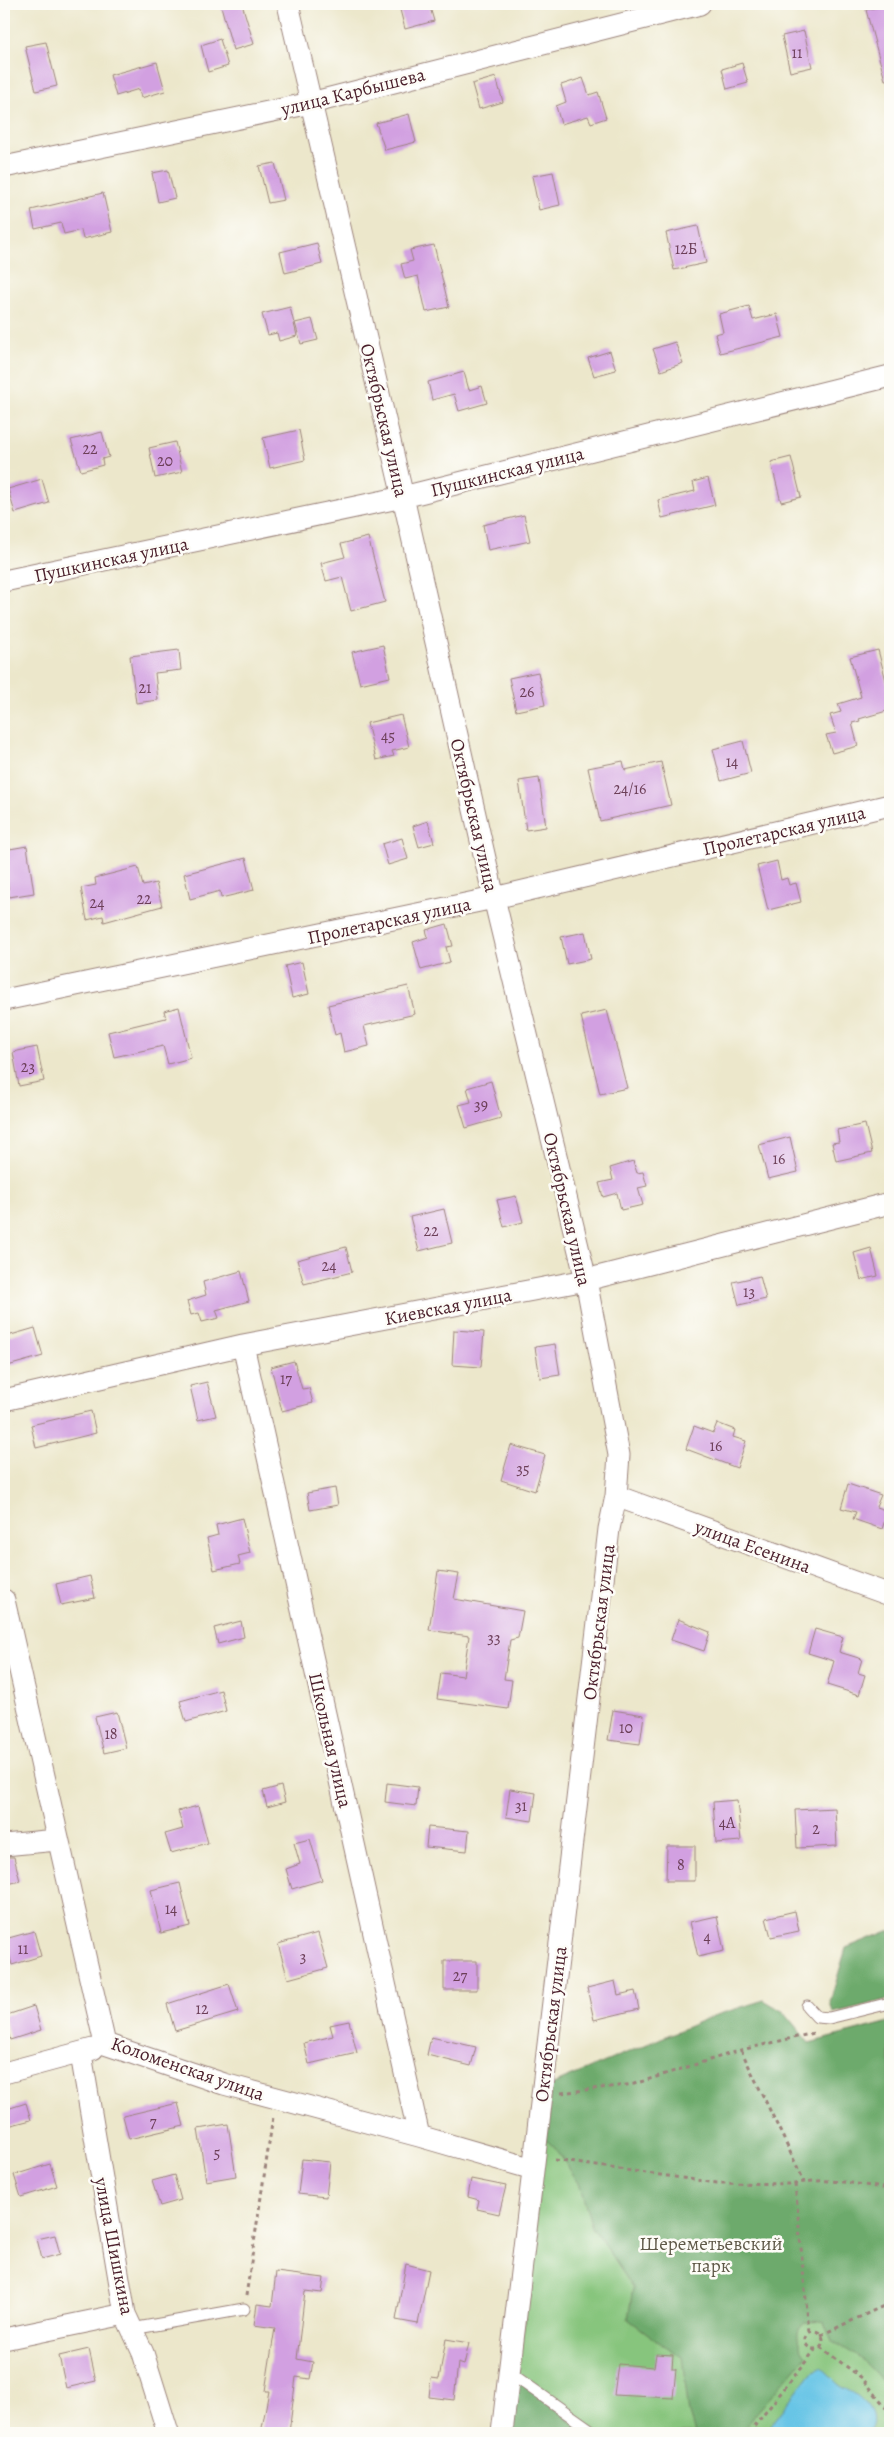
<svg xmlns="http://www.w3.org/2000/svg" width="894" height="2437" font-family="Alegreya,serif">
	<rect width="100%" height="100%" fill="#fdfcf7"/>
	<filter id="ink" filterUnits="userSpaceOnUse"><feTurbulence type="fractalNoise" baseFrequency=".02" numOctaves="2"/><feDisplacementMap in="SourceGraphic" scale="10" xChannelSelector="R" yChannelSelector="G"/><feConvolveMatrix kernelMatrix="1 2 1 2 8 2 1 2 1" color-interpolation-filters="sRGB"/></filter>
	<filter id="wash" filterUnits="userSpaceOnUse"><feTurbulence type="fractalNoise" baseFrequency=".0096" numOctaves="4" result="noise"/><feDisplacementMap in="SourceGraphic" scale="20" xChannelSelector="R" yChannelSelector="G"/><feGaussianBlur stdDeviation="1.12" result="paint"/><feColorMatrix in="noise" values="0 0 0 0 0 0 0 0 0 0 0 0 0 0 0 0 0 1.4 0 .05"/><feComposite in="paint" operator="in"/></filter>
	<g filter="url(#wash)">
		<rect width="100%" height="100%" fill="#ece7cb"/>
		<path fill="#87c57d" stroke="#687254" d="M890 2022V2433H512L549 2102 635 2090Z"/>
		<path fill="#6daa6c" stroke="#5c644c" d="M890 1930V1999L833 2013 830 2002 846 1948Z
			M764 2000 784 2012 809 2043 890 2022V2392C872 2366 859 2356 832 2341L825 2323C798 2316 790 2335 806 2356L739 2433H695L689 2414 682 2357 663 2345 628 2319 633 2288 592 2227 579 2183 554 2147 545 2139 551 2085 713 2016Z
			M518 2380 587 2433H512Z"/>
		<path fill="#68c5e6" stroke="#597288" d="M821 2368C827 2373 832 2378 838 2384 842 2388 848 2389 852 2392 867 2402 881 2418 867 2433H765L812 2372Z"/>
		<g id="blocks">
			<path fill="#d2a0e1" d="M229 4H242L254 44 233 50 221 6Z
				M408 4H429L434 21 405 29 399 6Z
				M890 4V79L885 80 866 10Z
				M804 31 812 67 790 72 782 36Z
				M220 39 228 66 208 72 201 45Z
				M46 42 57 86 36 91 25 46Z
				M157 62 165 91 141 98 139 89 116 96 110 75Z
				M742 63 748 83 727 89 722 69Z
				M496 77 503 102 479 109 472 84Z
				M583 78 589 95 598 92 606 118 591 123 588 116 561 124 556 106 566 102 561 85Z
				M409 114 416 142 385 150 376 123Z
				M275 163 284 200 268 203 259 166Z
				M168 170 175 198 158 202 152 173Z
				M553 172 560 205 539 210 532 176Z
				M103 193 112 232 83 239 81 230 64 234 61 223 35 229 31 210Z
				M698 226 706 263 674 270 666 233Z
				M317 243 322 264 285 273 280 252Z
				M434 245 449 307 426 312 418 276 405 279 401 264 413 261 410 250Z
				M749 306 753 320 777 314 783 337 720 353 715 334 723 332 719 314Z
				M290 307 297 336 279 341 277 333 268 335 262 314Z
				M312 319 318 340 301 344 295 323Z
				M675 342 683 363 661 371 653 349Z
				M610 351 616 370 594 376 588 358Z
				M464 372 469 390 482 386 487 403 459 411 454 394 432 400 428 382Z
				M299 430 305 460 270 468 263 438Z
				M102 432 109 457 102 459 103 465 81 471 71 440Z
				M175 442 182 472 155 478 149 448Z
				M791 457 801 497 781 502 771 462Z
				M708 478 715 505 662 518 658 500 695 491 693 482Z
				M42 479 49 503 15 513 8 489Z
				M524 515 530 541 488 550 483 525Z
				M368 537 385 602 351 611 342 577 326 581 321 563 345 557 341 544Z
				M383 645 390 677 360 684 352 652Z
				M179 650 181 670 155 673 158 700 136 703 130 656Z
				M878 650 890 696V710L859 719 860 721 852 723 858 746 832 753 826 735 836 733 830 715 841 712 838 704 861 697 850 657Z
				M538 672 545 705 516 711 509 678Z
				M401 715 409 747 392 751 394 756 376 760 367 723Z
				M743 741 751 773 721 781 713 749Z
				M623 761 625 770 661 762 671 805 600 821 588 768Z
				M539 778 546 827 526 830 519 781Z
				M428 821 434 843 419 847 413 826Z
				M402 838 408 859 388 865 382 844Z
				M27 846 34 893 9 897 4 850Z
				M246 858 254 890 221 898 220 891 190 899 184 874Z
				M777 861 781 880 787 878 789 885 796 883 801 902 768 910 757 866Z
				M138 867 143 886 156 883 162 906 104 922 103 916 87 920 81 888 96 885 95 878Z
				M447 924 453 946 446 947 450 962 421 970 413 942 428 937 426 930Z
				M585 932 591 959 567 964 561 937Z
				M302 962 309 994 292 998 285 966Z
				M408 986 415 1014 364 1026 369 1046 344 1052 340 1033 335 1035 328 1005Z
				M179 1007 191 1058 168 1064 163 1046 114 1057 108 1032 166 1018 164 1011Z
				M607 1010 627 1088 600 1094 581 1016Z
				M37 1047 44 1081 19 1086 13 1052Z
				M491 1081 501 1118 466 1128 459 1105 471 1102 467 1088Z
				M865 1124 872 1153 836 1161 832 1143 839 1142 837 1130Z
				M790 1137 798 1172 768 1179 759 1145Z
				M633 1161 637 1173 643 1172 647 1186 638 1188 643 1205 621 1210 617 1193 603 1197 599 1183 613 1180 610 1168Z
				M516 1196 523 1222 504 1227 497 1200Z
				M444 1209 452 1243 419 1251 410 1217Z
				M346 1247 352 1272 304 1284 297 1260Z
				M871 1248 878 1276 861 1280 854 1253Z
				M241 1271 249 1301 216 1310 219 1318 202 1322 199 1313 191 1315 187 1301 206 1295 203 1282Z
				M760 1276 766 1299 739 1305 733 1282Z
				M35 1328 43 1356 4 1367V1337Z
				M454 1330 484 1332 481 1367 452 1365Z
				M555 1344 560 1375 540 1378 535 1347Z
				M294 1361 302 1389 309 1388 313 1403 282 1411 271 1367Z
				M207 1382 216 1416 198 1420 190 1386Z
				M91 1411 96 1433 36 1448 31 1425Z
				M717 1423 735 1430 733 1437 746 1441 737 1468 686 1449 694 1426 713 1433Z
				M511 1445 545 1455 535 1491 501 1480Z
				M848 1484 881 1495 876 1507 888 1511 882 1529 853 1519 856 1512 841 1508Z
				M335 1488 338 1505 310 1510 307 1493Z
				M242 1518 250 1553 238 1556 240 1564 214 1570 207 1538 218 1535 216 1525Z
				M438 1571 459 1574 454 1599 523 1611 518 1638 510 1640 504 1679 512 1680 508 1709 437 1699 441 1673 463 1676 469 1636 429 1630Z
				M90 1576 95 1598 61 1605 56 1584Z
				M678 1619 710 1632 704 1651 671 1640Z
				M241 1621 244 1637 218 1644 214 1628Z
				M815 1629 843 1637 839 1652 862 1659 858 1673 865 1675 859 1695 827 1685 834 1661 808 1653Z
				M221 1690 226 1711 186 1722 180 1701Z
				M613 1710 644 1715 640 1744 608 1740Z
				M117 1712 126 1748 104 1753 95 1717Z
				M387 1783 418 1787 416 1806 385 1802Z
				M281 1786 285 1802 267 1807 263 1791Z
				M510 1789 536 1793 532 1821 506 1817Z
				M737 1800 741 1841 716 1843 713 1802Z
				M198 1806 208 1843 171 1853 165 1834 183 1829 178 1811Z
				M835 1808 837 1846 797 1848 795 1810Z
				M428 1827 469 1831 467 1851 426 1847Z
				M310 1839 322 1880 292 1889 286 1869 300 1864 294 1843Z
				M667 1846H695V1881H666Z
				M4 1857H14L20 1881 4 1885Z
				M180 1883 190 1926 161 1933 151 1890Z
				M795 1911 799 1931 771 1937 766 1918Z
				M717 1916 724 1951 698 1957 690 1922Z
				M34 1931 41 1956 12 1965 5 1939Z
				M318 1933 328 1968 288 1979 278 1944Z
				M444 1961H477V1990H444Z
				M615 1981 618 1995 635 1991 639 2009 594 2020 587 1988Z
				M229 1984 238 2012 175 2031 167 2004Z
				M34 2006 41 2030 10 2040 4 2016Z
				M349 2021 357 2053 309 2064 304 2043 333 2036 330 2025Z
				M431 2037 476 2047 471 2066 427 2055Z
				M26 2103 31 2120 4 2127V2110Z
				M178 2103 184 2126 129 2139 123 2116Z
				M228 2124 236 2176 206 2181 198 2129Z
				M302 2159 330 2162 326 2197 298 2194Z
				M50 2164 57 2186 21 2197 14 2175Z
				M174 2175 181 2200 160 2206 152 2181Z
				M471 2179 506 2186 499 2214 477 2209 479 2200 468 2197Z
				M55 2235 60 2254 42 2259 37 2239Z
				M406 2264 429 2270 418 2324 396 2320Z
				M276 2272 324 2278 322 2293 305 2291 297 2359 313 2362 310 2379 296 2377 289 2433H261L269 2391H265L275 2328 254 2325 257 2304 272 2306Z
				M446 2339 469 2343 464 2365 458 2363 454 2400 429 2397 431 2378 439 2379Z
				M89 2349 96 2381 66 2388 59 2356Z
				M656 2354 673 2355 672 2369H676L673 2398 614 2395 618 2364 654 2367Z"/>
		</g>
	</g>
	<g filter="url(#ink)">
		<use href="#blocks" fill-opacity="0" stroke="#9b837b" stroke-width="1"/>
		<g fill="none" stroke-linecap="round" stroke-linejoin="round">
			<defs>
				<path id="service" d="M807 2006 817 2017 829 2018 890 2003
					M132 2329 244 2309
					M510 2373 595 2433"/>
				<path id="minor" d="M288 4 403 497 494 898 586 1280 619 1455 616 1496 609 1529 502 2433
					M4 167 311 103 700 4
					M4 581 403 497 890 376
					M4 1000 494 898 890 805
					M243 1345 419 2136
					M4 1400 243 1345 586 1280 890 1203
					M616 1496 890 1595
					M4 1600 105 2044 224 2084 419 2136 533 2169
					M4 1845 57 1840
					M81 2054 125 2314 143 2353 168 2433
					M4 2073 93 2049
					M4 2339 125 2314"/>
			</defs>
			<use href="#service" stroke="#9b837b" stroke-width="13"/>
			<use href="#minor" stroke="#9b837b" stroke-width="23"/>
			<path stroke="#9b837b" stroke-width="3" stroke-dasharray="4 4" stroke-linecap="butt" d="M741 2050 804 2181
				M561 2093 634 2084 741 2050 814 2033
				M555 2160 717 2183 795 2184C825 2176 860 2185 890 2189
				M795 2184 809 2332
				M246 2296 273 2117
				M805 2340a9 9 0 1 1 18 0a9 9 0 1 1-18 0Z
				M821 2335 890 2303
				M820 2347 862 2378 890 2412
				M749 2433 815 2350"/>
			<use href="#service" stroke="#fff" stroke-width="11"/>
			<use href="#minor" stroke="#fff" stroke-width="21"/>
		</g>
	</g>
	<g text-anchor="middle" stroke-width="5" stroke-linejoin="round" paint-order="stroke">
		<g font-size="16" fill="#6c3f58">
			<text x="797" y="58">11</text>
			<text x="686" y="254">12Б</text>
			<text x="90" y="454">22</text>
			<text x="165" y="466">20</text>
			<text x="145" y="693">21</text>
			<text x="527" y="697">26</text>
			<text x="388" y="741">45</text>
			<text x="732" y="767">14</text>
			<text x="630" y="794">24/16</text>
			<text x="144" y="904">22</text>
			<text x="97" y="908">24</text>
			<text x="28" y="1072">23</text>
			<text x="481" y="1110">39</text>
			<text x="779" y="1164">16</text>
			<text x="431" y="1236">22</text>
			<text x="329" y="1271">24</text>
			<text x="749" y="1297">13</text>
			<text x="286" y="1384">17</text>
			<text x="716" y="1451">16</text>
			<text x="523" y="1474">35</text>
			<text x="494" y="1643">33</text>
			<text x="626" y="1733">10</text>
			<text x="111" y="1739">18</text>
			<text x="521" y="1811">31</text>
			<text x="727" y="1828">4А</text>
			<text x="816" y="1834">2</text>
			<text x="681" y="1870">8</text>
			<text x="171" y="1914">14</text>
			<text x="707" y="1942">4</text>
			<text x="23" y="1954">11</text>
			<text x="303" y="1962">3</text>
			<text x="460" y="1981">27</text>
			<text x="202" y="2014">12</text>
			<text x="153" y="2127">7</text>
			<text x="217" y="2158">5</text>
		</g>
		<g font-size="19" fill="#4a1f2b" stroke="#fdfcf7">
			<text transform="translate(353 91) rotate(-14)" y="7">улица Карбышева</text>
			<text transform="translate(385 420) rotate(77)" y="7">Октябрьская улица</text>
			<text transform="translate(507 471) rotate(-14)" y="7">Пушкинская улица</text>
			<text transform="translate(111 559) rotate(-12)" y="7">Пушкинская улица</text>
			<text transform="translate(475 815) rotate(77)" y="7">Октябрьская улица</text>
			<text transform="translate(784 830) rotate(-13)" y="7">Пролетарская улица</text>
			<text transform="translate(389 920) rotate(-12)" y="7">Пролетарская улица</text>
			<text transform="translate(568 1209) rotate(77)" y="7">Октябрьская улица</text>
			<text transform="translate(448 1306) rotate(-11)" y="7">Киевская улица</text>
			<text transform="translate(753 1546) rotate(20)" y="7">улица Есенина</text>
			<text transform="translate(598 1622) rotate(-83)" y="7">Октябрьская улица</text>
			<text transform="translate(331 1740) rotate(77)" y="7">Школьная улица</text>
			<text transform="translate(550 2024) rotate(-83)" y="7">Октябрьская улица</text>
			<text transform="translate(188 2068) rotate(19)" y="7">Коломенская улица</text>
			<text transform="translate(115 2246) rotate(79)" y="7">улица Шишкина</text>
		</g>
		<g font-size="19" fill="#5f5948" stroke="#fdfcf7">
			<text x="711" y="2250">Шереметьевский<tspan x="711" dy="22">парк</tspan></text>
		</g>
	</g>
	<rect width="894" height="2437" fill="none" stroke="#fdfcf7" stroke-width="20"/>
</svg>
